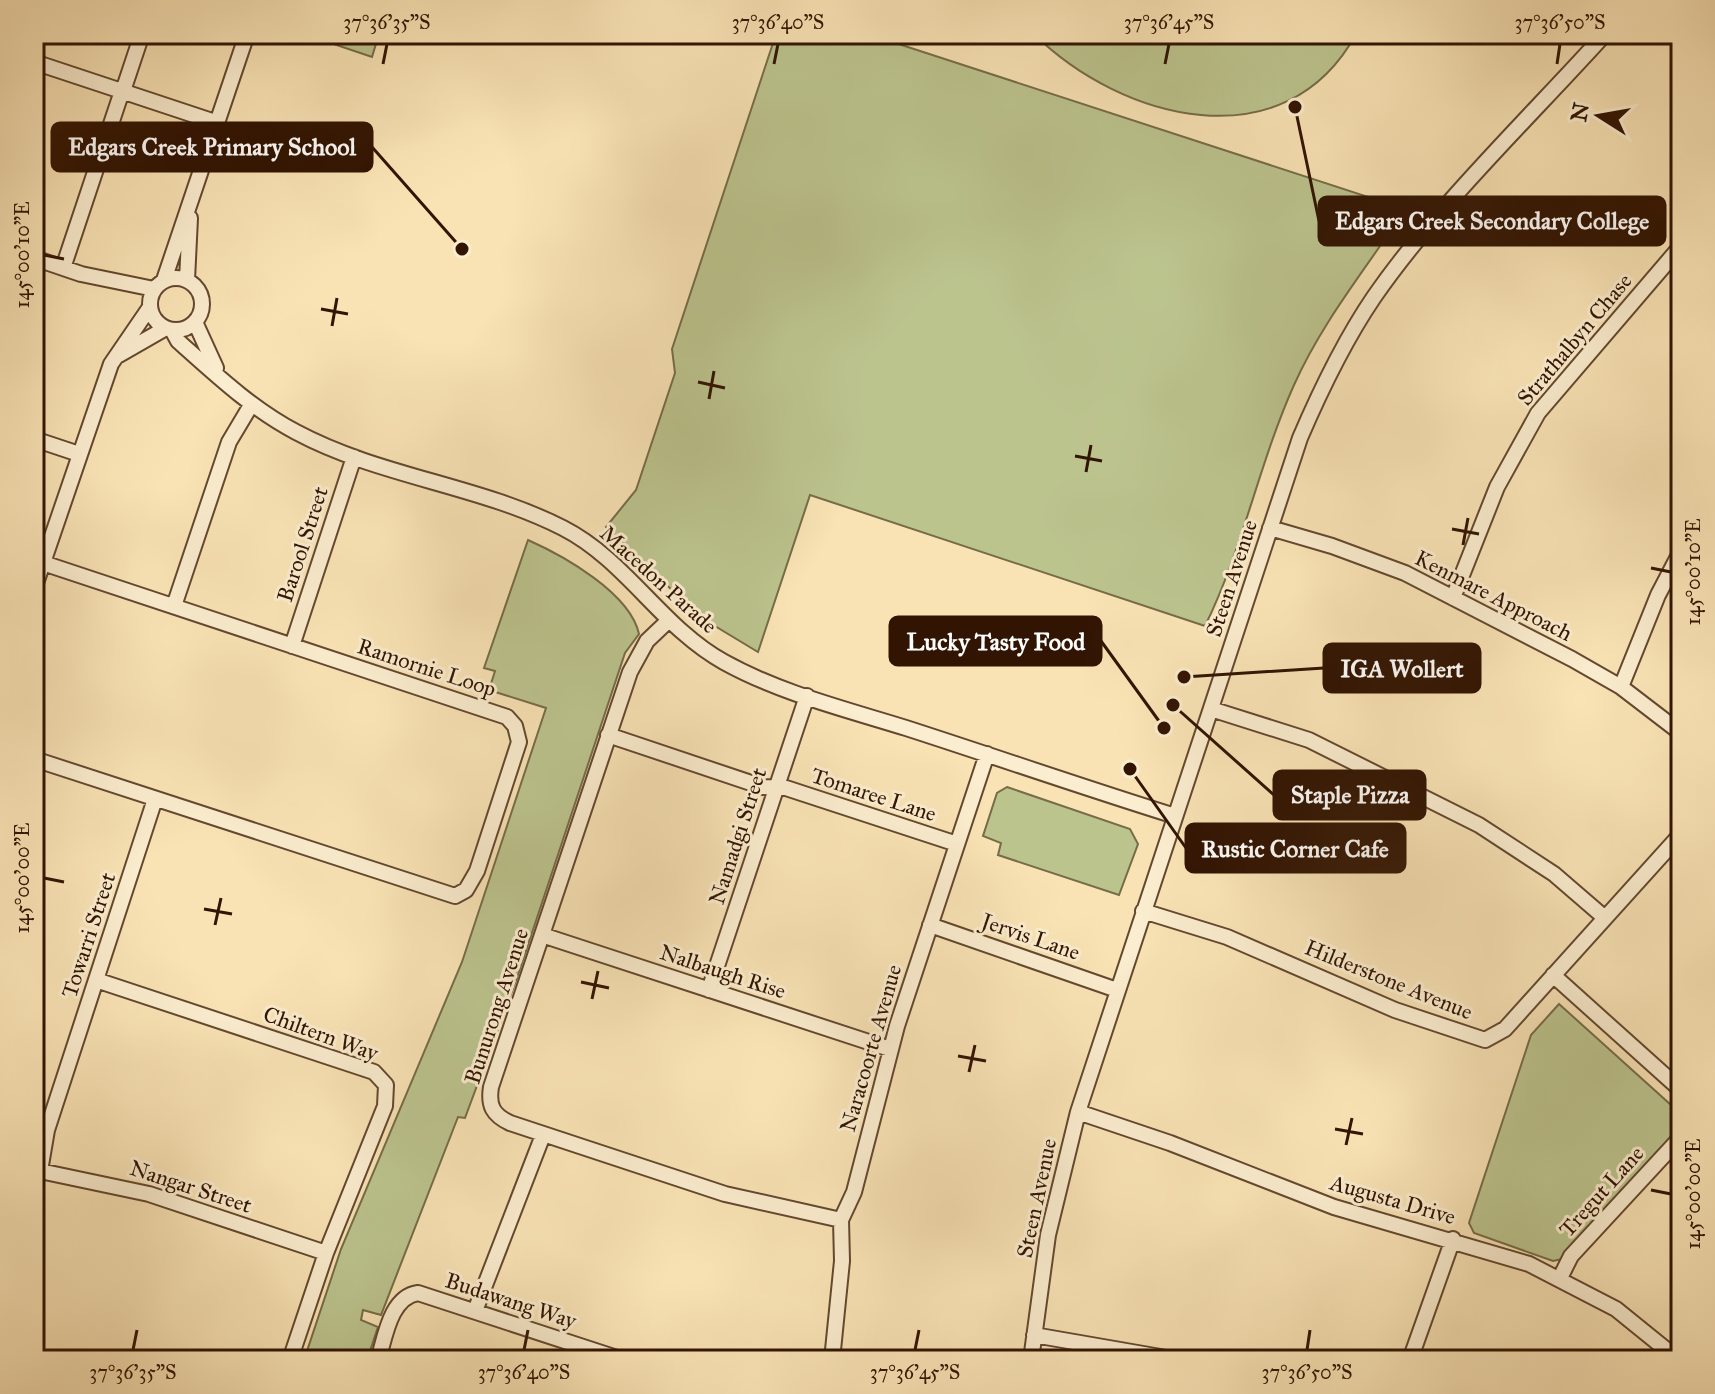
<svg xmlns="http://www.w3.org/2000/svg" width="1715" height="1394" font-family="'IM FELL Great Primer',serif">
	<rect width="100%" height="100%" fill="#f9e3b5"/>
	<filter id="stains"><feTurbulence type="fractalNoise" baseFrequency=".0025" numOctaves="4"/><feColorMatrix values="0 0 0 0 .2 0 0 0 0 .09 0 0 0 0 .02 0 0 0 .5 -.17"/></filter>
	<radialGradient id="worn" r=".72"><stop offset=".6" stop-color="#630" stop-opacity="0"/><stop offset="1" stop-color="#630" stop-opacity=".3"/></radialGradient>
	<path fill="#bcc48e" stroke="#766c48" stroke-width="2" d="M304 34H379L372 57Z
		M776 34H868L1405 209C1367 268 1323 320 1294 385 1259 463 1243 549 1205 626L810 495 758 652 700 617 606 527 636 490 675 373 672 349Z
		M1034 34H1356C1285 164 1121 120 1034 34Z
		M528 540C564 556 630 593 639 634L625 653 517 978 465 1118 458 1117 381 1315 363 1310 361 1320 378 1327 367 1360H304L341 1249 462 962 546 708 489 690 495 671 484 668Z
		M1007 787 1130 829 1138 844 1119 895 998 855 1001 843 983 836 997 793Z
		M1559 1004 1681 1114V1127L1562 1259 1553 1261 1474 1233 1469 1223 1531 1035Z"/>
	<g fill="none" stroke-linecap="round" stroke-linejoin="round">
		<defs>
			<path id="street" d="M34 62 218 123
				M123 91 142 34
				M34 258 81 274 154 289
				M63 268 122 91
				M150 304a26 26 0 1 1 52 0a26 26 0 1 1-52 0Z
				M164 280 247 34
				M187 280 190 218
				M195 322 216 368
				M172 330 178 341C215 374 252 409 296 432 380 477 479 485 563 528 626 560 662 628 724 662 780 693 845 709 906 728 996 757 1085 788 1175 816
				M119 355 166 328
				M34 439 79 454
				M1270 528 1332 546 1405 573 1572 659 1621 687 1681 733
				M34 589 111 364 150 307
				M1453 598 1497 487 1538 413 1681 246
				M174 606 229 442 251 405
				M668 621 647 641 630 672 491 1087C488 1106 493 1115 510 1123L725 1194 841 1220
				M292 646 354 457
				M1621 687 1658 595 1681 551
				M1211 709 1309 740 1479 825 1554 874 1605 918
				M608 735 763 787 786 788 957 844
				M34 759 455 896 466 890 477 871 519 742 515 726 507 717 43 563
				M1143 911 1227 937 1395 1010 1485 1040 1505 1029 1681 834
				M930 925 1117 990
				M542 935 890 1049
				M1553 975 1681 1090
				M96 980 359 1067 374 1072 386 1085 385 1106 326 1253 290 1360
				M709 990 807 696
				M1078 1112 1170 1143 1334 1207 1529 1264 1616 1309 1679 1360
				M34 1170 40 1171 47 1130 155 799
				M40 1171 149 1194 326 1253
				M1560 1278 1571 1256 1681 1137
				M475 1311 543 1135
				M1034 1335 1178 1360
				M34 1356 45 1360
				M378 1360C385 1338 390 1297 418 1293L623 1360
				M832 1360 842 1261 841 1220 854 1192 897 1026 987 754
				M1031 1360 1048 1235 1078 1112 1300 438C1321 389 1344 341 1374 297 1437 206 1530 117 1605 34
				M1410 1360 1453 1239"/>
		</defs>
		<use href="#street" stroke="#63482f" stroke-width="18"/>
		<use href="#street" stroke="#fbedcf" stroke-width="14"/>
	</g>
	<path fill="none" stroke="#311402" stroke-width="3" d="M383 64 387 44M774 64 778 44M1165 64 1169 44M1557 64 1560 44M44 255 64 259M321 309 348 314M332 326 337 298M698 382 725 388M709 399 714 371M1075 456 1102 461M1086 472 1091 445M1452 529 1479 534M1463 545 1468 518M1651 568 1671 572M44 878 64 882M204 909 232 914M215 925 221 898M581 982 609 988M592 999 598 971M958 1056 986 1061M969 1072 975 1045M1335 1129 1363 1134M1346 1145 1352 1118M1651 1190 1671 1194M133 1350 137 1330M524 1350 528 1330M915 1350 919 1330M1307 1350 1310 1330"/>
	<g text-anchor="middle" stroke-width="6" stroke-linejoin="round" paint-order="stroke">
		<g font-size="22" fill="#311402" stroke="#fbedcf">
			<text transform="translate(1574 339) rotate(-50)" y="8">Strathalbyn Chase</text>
			<text transform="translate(302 544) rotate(-72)" y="8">Barool Street</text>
			<text transform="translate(1231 578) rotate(-72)" y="8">Steen Avenue</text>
			<text transform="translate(659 579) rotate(42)" y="8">Macedon Parade</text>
			<text transform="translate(1494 595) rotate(27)" y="8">Kenmare Approach</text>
			<text transform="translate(427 667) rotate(18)" y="8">Ramornie Loop</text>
			<text transform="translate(874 794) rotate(18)" y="8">Tomaree Lane</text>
			<text transform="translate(737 836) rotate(-72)" y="8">Namadgi Street</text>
			<text transform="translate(88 935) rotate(-72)" y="8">Towarri Street</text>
			<text transform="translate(1031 936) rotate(19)" y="8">Jervis Lane</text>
			<text transform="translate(723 971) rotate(18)" y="8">Nalbaugh Rise</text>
			<text transform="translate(1389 979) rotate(22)" y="8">Hilderstone Avenue</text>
			<text transform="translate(496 1006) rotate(-72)" y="8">Bunurong Avenue</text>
			<text transform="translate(321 1033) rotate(20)" y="8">Chiltern Way</text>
			<text transform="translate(870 1048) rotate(-74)" y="8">Naracoorte Avenue</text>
			<text transform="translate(191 1186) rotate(18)" y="8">Nangar Street</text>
			<text transform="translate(1601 1191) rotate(-48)" y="8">Tregut Lane</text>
			<text transform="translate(1036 1198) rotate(-78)" y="8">Steen Avenue</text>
			<text transform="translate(1393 1199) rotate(16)" y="8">Augusta Drive</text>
			<text transform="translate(511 1300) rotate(18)" y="8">Budawang Way</text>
		</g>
	</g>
	<path fill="none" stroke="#311402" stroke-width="3" d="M462 249L372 147M1295 107L1319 221M1164 728L1101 641M1184 677L1324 668M1173 705L1274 795M1130 769L1186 848"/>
	<g fill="#311402" stroke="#fbedcf" stroke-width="3">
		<circle cx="462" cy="249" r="8"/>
		<circle cx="1295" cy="107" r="8"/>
		<circle cx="1164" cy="728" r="8"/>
		<circle cx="1184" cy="677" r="8"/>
		<circle cx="1173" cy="705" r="8"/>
		<circle cx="1130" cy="769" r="8"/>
	</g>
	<g fill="#311402" stroke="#311402" stroke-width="3">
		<rect x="52" y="123" width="320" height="48" rx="8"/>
		<rect x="1319" y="197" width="346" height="48" rx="8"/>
		<rect x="890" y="617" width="211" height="48" rx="8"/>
		<rect x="1324" y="644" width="156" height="48" rx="8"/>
		<rect x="1274" y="771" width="151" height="48" rx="8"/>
		<rect x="1186" y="824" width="219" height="48" rx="8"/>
	</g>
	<g font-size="24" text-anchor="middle" font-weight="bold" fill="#fff">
		<text x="212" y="155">Edgars Creek Primary School</text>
		<text x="1492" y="229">Edgars Creek Secondary College</text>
		<text x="996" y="650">Lucky Tasty Food</text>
		<text x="1402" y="677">IGA Wollert</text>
		<text x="1350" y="803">Staple Pizza</text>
		<text x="1295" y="857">Rustic Corner Cafe</text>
	</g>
	<rect width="1715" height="1394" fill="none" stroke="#f9e3b5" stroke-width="88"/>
	<g transform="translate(1599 116) rotate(281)" stroke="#fbedcf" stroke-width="6" paint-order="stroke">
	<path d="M0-6L14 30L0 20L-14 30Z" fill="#311402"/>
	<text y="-12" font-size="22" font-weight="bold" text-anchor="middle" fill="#311402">N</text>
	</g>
	<rect x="44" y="44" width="1627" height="1306" fill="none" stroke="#311402" stroke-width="3"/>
	<g font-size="20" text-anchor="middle" fill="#311402">
		<text x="387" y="29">37°36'35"S</text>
		<text x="778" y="29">37°36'40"S</text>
		<text x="1169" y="29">37°36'45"S</text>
		<text x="1560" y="29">37°36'50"S</text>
		<text transform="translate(22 255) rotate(-90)" y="7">145°00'10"E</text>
		<text transform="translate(1693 572) rotate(-90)" y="7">145°00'10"E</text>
		<text transform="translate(22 878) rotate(-90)" y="7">145°00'00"E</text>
		<text transform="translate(1693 1194) rotate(-90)" y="7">145°00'00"E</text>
		<text x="133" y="1379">37°36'35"S</text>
		<text x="524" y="1379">37°36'40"S</text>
		<text x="915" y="1379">37°36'45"S</text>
		<text x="1307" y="1379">37°36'50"S</text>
	</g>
	<rect width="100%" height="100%" filter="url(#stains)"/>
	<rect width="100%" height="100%" fill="url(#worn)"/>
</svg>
